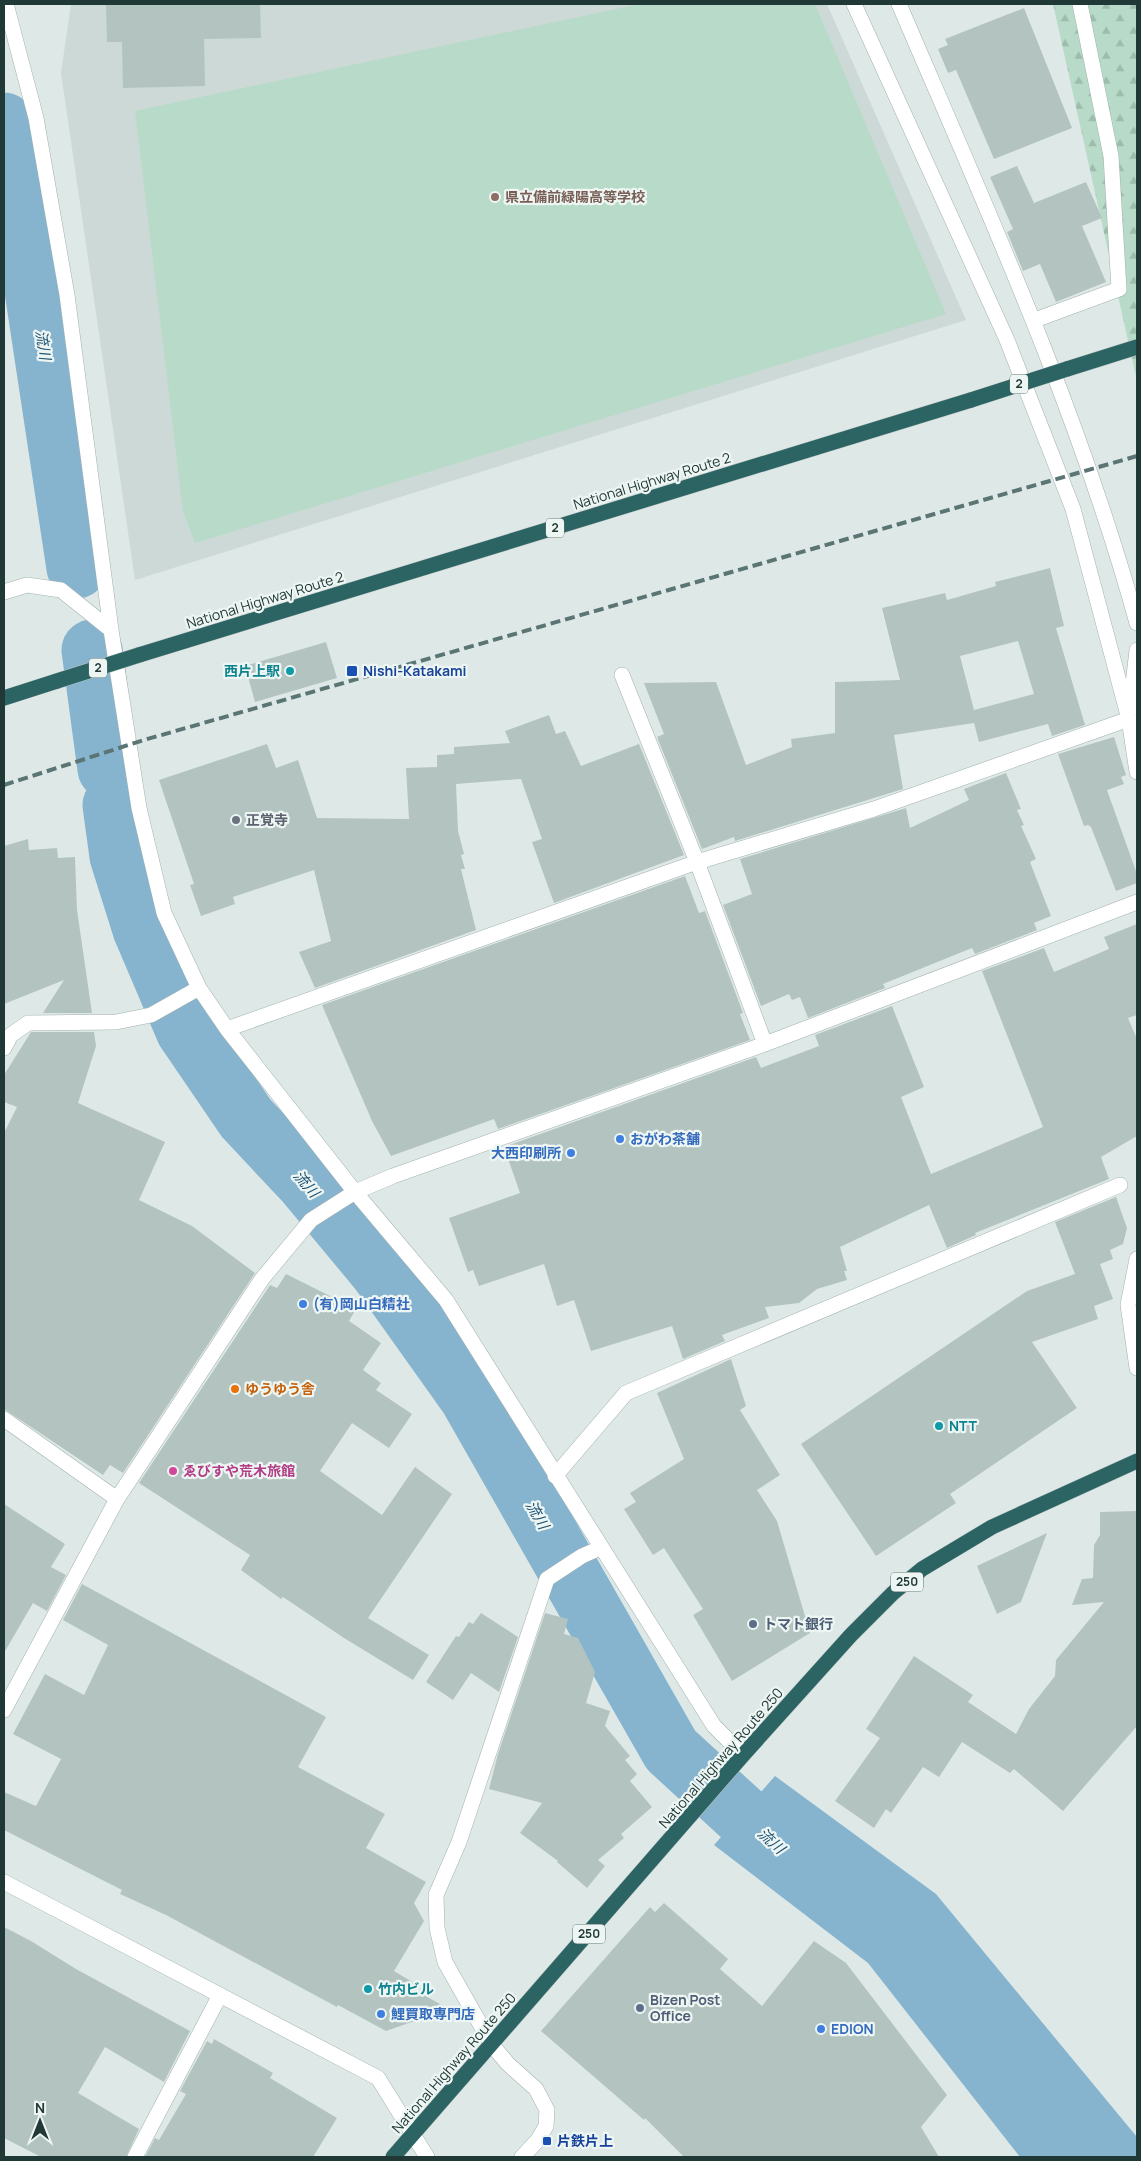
<svg xmlns="http://www.w3.org/2000/svg" width="1141" height="2161" font-family="Manrope,'Noto Sans JP',sans-serif">
	<defs>
		<pattern id="forest-firs" width="22" height="20" patternUnits="userSpaceOnUse" patternTransform="scale(1.25)"><rect width="22" height="20" fill="#b7dbc8"/><path d="M5 1l3.5 6h-7zM16 11l3.5 6h-7z" fill="#9dbdac"/></pattern>
	</defs>
	<rect width="100%" height="100%" fill="#dee9e7"/>
	<path fill="#ccd9d6" d="M71 4H827L966 320 135 580 61 73Z"/>
	<path fill="url(#forest-firs)" d="M1053 4H1137V381Z"/>
	<path fill="#b7dbc8" d="M640 4H815L946 314 195 543 183 511 135 111Z"/>
	<path fill="#86b4cf" d="M775 1776 936 1894 1137 2137V2157H1020L868 1963 714 1845Z"/>
	<g fill="none" stroke-linecap="round" stroke-linejoin="round">
		<path stroke="#86b4cf" stroke-width="61" d="M4 123 18 178 77 568
			M92 650 108 769
			M113 805 120 856 143 929 186 1030 246 1118 306 1182 380 1271 469 1396 671 1750 803 1871"/>
	</g>
	<path fill="#b3c4c0" fill-rule="evenodd" d="M159 4H260L261 38 204 39 205 86 123 88 122 42H107L106 5Z
		M1024 8 1072 128 994 159 956 70 948 73 938 49 948 45 945 39Z
		M1017 166 1034 203 1086 182 1102 218 1082 226 1106 282 1056 302 1040 264 1023 271 1007 232 1013 229 990 177Z
		M1050 568 1064 626 1056 628 1085 725 1052 736 1048 724 979 742 974 723 894 735 903 789 735 841 734 837 702 849 657 737 664 734 644 683 716 682 746 765 792 747 791 739 835 733V682L900 680 882 608 945 593 947 600 996 586 995 582ZM1018 641 1034 694 974 710 960 656Z
		M326 642 337 678 255 702 245 666Z
		M549 715 556 734 565 731 581 766 639 744 684 855 554 903 532 842 542 839 521 779 456 784 458 831 464 854 461 855 465 869H461L476 930 315 988 299 952 331 941 314 870 233 897 235 904 201 916 190 885 194 884 159 780 267 744 276 768 298 760 317 818 409 819 406 768 437 767V755L454 754V747L510 743 505 731Z
		M1114 737 1126 775 1121 777 1124 784 1107 790 1137 874V883L1116 891 1091 827 1088 825 1084 826 1058 754Z
		M1006 773 1021 809 1017 810 1024 825 1021 826 1036 859 1030 862 1051 916 1034 923 1037 930 975 954 972 948 883 984 885 988 808 1018 800 997 792 1000 789 994 761 1006 723 905 752 894 740 859 906 808 910 828 969 800 964 789Z
		M28 839 29 850 57 848 58 858 75 857 77 910 92 1013H43L64 980 4 1004V846Z
		M685 876 699 913 705 911 743 1013 740 1014 750 1040 498 1129 494 1119 391 1156 372 1121 322 1005Z
		M1137 924V1015L1128 1018 1137 1039V1136L1101 1157 1109 1179 975 1233 976 1235 947 1248 929 1205 840 1247 847 1271H844L847 1280 817 1289 799 1303 765 1307 769 1318 722 1335 725 1341 683 1359 672 1326 591 1351 574 1300 557 1306 544 1264 479 1286 473 1270 468 1272 449 1218 520 1193 504 1147 756 1057 761 1068 819 1046 815 1035 892 1006 924 1087 901 1097 931 1174 1043 1127 982 971 1044 948 1054 972 1109 949 1104 937Z
		M94 1032 96 1046 78 1103 165 1142 139 1200 192 1226 255 1273 123 1473 110 1465 103 1475 4 1409V1133L17 1107 4 1102V1075L31 1032Z
		M1116 1197 1127 1228 1123 1244 1110 1250 1113 1259 1100 1264 1113 1299 1094 1306 1098 1319 1032 1342 1077 1408 950 1494 956 1503 876 1556 801 1444 1027 1291 1075 1274 1055 1222Z
		M286 1274 356 1309 349 1321 381 1343 363 1370 381 1383 376 1390 412 1414 389 1448 352 1423 320 1471 382 1515 415 1467 452 1494 368 1618 429 1655 413 1680 344 1638 283 1597 281 1599 241 1570 250 1555 139 1483 270 1285 277 1288Z
		M731 1359 746 1406 740 1410 780 1475 757 1490 777 1521 810 1633 732 1681 693 1615 703 1609 664 1548 653 1555 624 1509 636 1502 630 1493 684 1459 657 1393Z
		M4 1504 65 1544 51 1567 66 1575 47 1611 33 1603 4 1653Z
		M1137 1511V1726L1063 1811 1014 1769 1010 1773 962 1742 939 1777 923 1767 891 1813 886 1809 874 1828 835 1801 880 1738 866 1729 914 1656 973 1695 968 1702 1016 1734 1029 1709 1055 1676 1056 1660 1104 1602 1072 1605 1082 1579 1093 1578 1094 1545 1100 1535V1512Z
		M1047 1533 1021 1602 997 1614 977 1566Z
		M82 1584 326 1717 298 1767 385 1814 366 1848 426 1882 414 1903 424 1921 394 1971 414 1983 411 1988 449 2009 386 2031 338 2005 337 2007 166 1915 120 1894 122 1890 4 1830V1792L36 1806 61 1759 13 1734 45 1674 84 1695 108 1645 63 1620Z
		M481 1613 518 1637 499 1692 471 1673 453 1700 426 1682 456 1636 459 1637 469 1622 473 1624Z
		M545 1613 568 1619 564 1634 578 1638 595 1672 586 1703 610 1711 605 1726 630 1756 625 1760 637 1774 630 1781 652 1807 621 1834 624 1838 598 1860 605 1866 587 1888 557 1862 558 1861 520 1833 542 1803 489 1789 498 1754Z
		M664 1903 728 1959 720 1969 762 2006 814 1941 846 1963 947 2095 921 2127 939 2157H684L645 2118 644 2120 541 2031 650 1907 655 1912Z
		M4 1927 31 1941 76 1969 190 2031 164 2082 105 2047 78 2093 139 2129 126 2157H41L4 2138Z
		M214 2039 273 2073 270 2078 337 2118 313 2157H145L155 2138 159 2140 186 2094 180 2091 207 2041 212 2044Z"/>
	<g fill="none" stroke-linecap="round" stroke-linejoin="round">
		<defs>
			<path id="minor" d="M6 4 36 118 67 295 111 630 139 808 164 913 199 988 227 1029 355 1192 446 1300 714 1726 743 1755
				M854 4 1007 340 1073 509 1129 719 1137 772
				M899 4C986 207 1078 409 1137 623
				M1035 320 1119 289 1111 156 1080 4
				M4 592 27 585 61 590 111 630
				M622 675 697 862 765 1044
				M1130 710 1137 650
				M227 1029 697 862 874 809 1129 719
				M4 1048 11 1035 28 1023 116 1022 151 1015 199 988
				M1137 1259 1128 1305 1137 1368
				M4 1419 117 1499
				M555 1476 626 1393 1120 1185
				M4 1710 117 1499 262 1279 311 1220 355 1192 393 1176 765 1044 1137 902
				M4 1882 378 2078 427 2157
				M135 2157 220 1995
				M522 2157 538 2140 546 2126 547 2110 536 2089 508 2064 492 2045 445 1962 437 1928 436 1895 459 1842 547 1579 582 1556 600 1548"/>
			<path id="highway" d="M1067 369 1137 347
				M139 655 971 400
				M4 698 57 681
				M393 2157 743 1755 851 1635 893 1593 922 1569 992 1527 1137 1461"/>
		</defs>
		<use href="#minor" stroke="#a1b1af" stroke-width="16"/>
		<use href="#highway" stroke="#bcc4c3" stroke-width="16"/>
		<use href="#minor" stroke="#fff" stroke-width="15"/>
		<use href="#highway" stroke="#2c6464" stroke-width="15"/>
		<path stroke="#5a7573" stroke-width="4" stroke-dasharray="10 5" stroke-linecap="butt" d="M4 785 144 740 1137 456"/>
		<defs>
			<path id="highway-bridge" d="M971 400 1067 369
				M57 681 139 655"/>
		</defs>
		<use href="#highway-bridge" stroke="#bcc4c3" stroke-width="16" stroke-linecap="butt"/>
		<use href="#highway-bridge" stroke="#2c6464" stroke-width="15"/>
	</g>
	<circle fill="#8d6e63" stroke="#eef6f4" stroke-width="2" cx="495" cy="197" r="5"/>
	<g fill="#0f9aa8" stroke="#eef6f4" stroke-width="2">
		<circle cx="290" cy="671" r="5"/>
		<circle cx="939" cy="1426" r="5"/>
		<circle cx="368" cy="1989" r="5"/>
	</g>
	<g fill="#1a4fb4" stroke="#eef6f4" stroke-width="2">
		<rect x="346" y="665" width="12" height="12" rx="2.5"/>
		<rect x="542" y="2136" width="10" height="10" rx="2.5"/>
	</g>
	<circle fill="#6b7280" stroke="#eef6f4" stroke-width="2" cx="236" cy="820" r="5"/>
	<g fill="#3f7fe0" stroke="#eef6f4" stroke-width="2">
		<circle cx="620" cy="1139" r="5"/>
		<circle cx="571" cy="1153" r="5"/>
		<circle cx="303" cy="1304" r="5"/>
		<circle cx="381" cy="2014" r="5"/>
		<circle cx="821" cy="2029" r="5"/>
	</g>
	<circle fill="#e8710a" stroke="#eef6f4" stroke-width="2" cx="235" cy="1389" r="5"/>
	<circle fill="#d1479c" stroke="#eef6f4" stroke-width="2" cx="173" cy="1471" r="5"/>
	<g fill="#5c6f8a" stroke="#eef6f4" stroke-width="2">
		<circle cx="753" cy="1624" r="5"/>
		<circle cx="640" cy="2008" r="5"/>
	</g>
	<g text-anchor="middle" stroke-width="4.5" stroke-linejoin="round" paint-order="stroke">
		<g fill="#eef6f4" stroke="#5e7270" stroke-width="1">
			<rect x="1010" y="374.5" width="18" height="19" rx="4"/>
			<rect x="546" y="518.5" width="18" height="19" rx="4"/>
			<rect x="89" y="658.5" width="18" height="19" rx="4"/>
			<rect x="891" y="1572.5" width="32" height="19" rx="4"/>
			<rect x="573" y="1924.5" width="32" height="19" rx="4"/>
		</g>
		<g font-size="12" font-weight="bold" fill="#203937">
			<text x="1019" y="388">2</text>
			<text x="555" y="532">2</text>
			<text x="98" y="672">2</text>
			<text x="907" y="1586">250</text>
			<text x="589" y="1938">250</text>
		</g>
		<g font-size="14" font-weight="bold" fill="#785e54" stroke="#eef6f4" text-anchor="start">
			<text x="505" y="202">県立備前緑陽高等学校</text>
		</g>
		<g font-size="14" fill="#203937" stroke="#eef6f4">
			<text transform="translate(652 481) rotate(-17)" y="5">National Highway Route 2</text>
			<text transform="translate(265 600) rotate(-17)" y="5">National Highway Route 2</text>
			<text transform="translate(721 1758) rotate(-49)" y="5">National Highway Route 250</text>
			<text transform="translate(454 2063) rotate(-49)" y="5">National Highway Route 250</text>
		</g>
		<g font-size="14" font-weight="bold" fill="#0d838f" stroke="#eef6f4" text-anchor="start">
			<text x="280" y="676" text-anchor="end">西片上駅</text>
			<text x="949" y="1431">NTT</text>
			<text x="378" y="1994">竹内ビル</text>
		</g>
		<g font-size="14" font-weight="bold" fill="#164399" stroke="#eef6f4" text-anchor="start">
			<text x="363" y="676">Nishi-Katakami</text>
			<text x="557" y="2146">片鉄片上</text>
		</g>
		<g font-size="14" font-weight="bold" fill="#5b616d" stroke="#eef6f4" text-anchor="start">
			<text x="246" y="825">正覚寺</text>
		</g>
		<g font-size="14" font-weight="bold" fill="#366cbe" stroke="#eef6f4" text-anchor="start">
			<text x="630" y="1144">おがわ茶舗</text>
			<text x="561" y="1158" text-anchor="end">大西印刷所</text>
			<text x="313" y="1309">(有)岡山白精社</text>
			<text x="391" y="2019">鯉買取専門店</text>
			<text x="831" y="2034">EDION</text>
		</g>
		<g font-size="14" font-weight="bold" fill="#c56008" stroke="#eef6f4" text-anchor="start">
			<text x="245" y="1394">ゆうゆう舎</text>
		</g>
		<g font-size="14" font-weight="bold" fill="#b23c85" stroke="#eef6f4" text-anchor="start">
			<text x="183" y="1476">ゑびすや荒木旅館</text>
		</g>
		<g font-size="14" font-weight="bold" fill="#4e5e75" stroke="#eef6f4" text-anchor="start">
			<text x="763" y="1629">トマト銀行</text>
			<text x="650" y="2005">Bizen Post<tspan x="650" dy="16">Office</tspan></text>
		</g>
		<g font-size="15" font-style="italic" fill="#1c5273" stroke="#eef6f4">
			<text transform="translate(43 345) rotate(81)" y="5">流川</text>
			<text transform="translate(306 1184) rotate(49)" y="5">流川</text>
			<text transform="translate(537 1515) rotate(60)" y="5">流川</text>
			<text transform="translate(771 1841) rotate(42)" y="5">流川</text>
		</g>
	</g>
	<rect width="1141" height="2161" fill="none" stroke="#203937" stroke-width="10"/>
	<g transform="translate(40 2121)" stroke="#eef6f4" stroke-width="4" paint-order="stroke">
	<path d="M0-4L9 19L0 12L-9 19Z" fill="#203937"/>
	<text y="-8" font-size="14" font-weight="bold" text-anchor="middle" fill="#203937">N</text>
	</g>
</svg>
